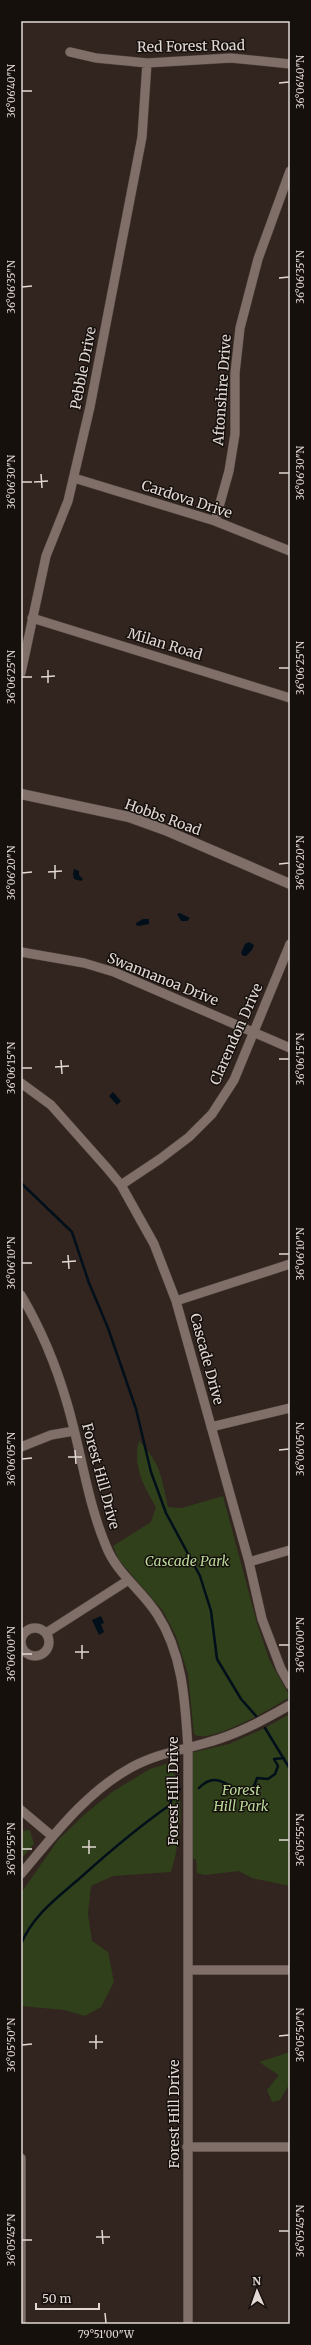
<svg xmlns="http://www.w3.org/2000/svg" width="311" height="2345" font-family="Merriweather,serif">
	<rect width="100%" height="100%" fill="#32251f"/>
	<path fill="#2f401b" d="M139 1441C162 1465 161 1477 168 1507L182 1508 223 1496 257 1623 269 1659 290 1697C275 1706 208 1746 194 1734L188 1674 176 1636 163 1611 119 1560 113 1546 151 1522 156 1507C144 1487 132 1465 139 1441Z
		M290 1714V1886L252 1878 239 1871 205 1875 197 1873 196 1859H193L190 1753 229 1744 265 1728Z
		M169 1763C187 1794 181 1839 171 1872L113 1876 91 1886 88 1914 92 1941 108 1952 114 1982 101 2007 85 2016 64 2010 21 2006V1893L58 1840 84 1815 112 1792 150 1769Z
		M30 1830 34 1844 21 1859V1831Z
		M290 2052V2083L280 2100 272 2102 267 2090 279 2075 259 2062Z"/>
	<path fill="#000f1a" d="M74 869 79 871V875L83 879 81 881 74 879 73 874Z
		M180 913 190 918 187 921H181L177 914Z
		M143 919H149V924L139 926 136 925V923Z
		M249 942 254 945 252 950 246 956H243L241 953 245 944Z
		M113 1092 121 1101 117 1105 109 1096Z
		M101 1616 104 1623 101 1624 104 1632 99 1635 92 1620Z"/>
	<g fill="none" stroke-linecap="round" stroke-linejoin="round">
		<path stroke="#000f1a" stroke-width="2.5" d="M21 1183 72 1232 89 1283 108 1328 136 1409 151 1472 166 1513 200 1576 211 1611 217 1659 241 1699 256 1716
			M265 1728 290 1769
			M199 1788C215 1771 227 1785 244 1794L253 1789 257 1778 268 1779 275 1774 278 1766 274 1759 284 1758
			M21 1944C33 1915 57 1898 80 1878 109 1852 138 1827 170 1805L173 1794 180 1789"/>
		<defs>
			<path id="street" d="M70 52 96 58 147 63 231 58 290 64
				M74 478 215 521 290 551
				M215 521 229 471 235 434V373L240 328 258 259 290 171
				M32 618 290 698
				M21 673 46 556 68 501 90 407 142 137 147 63
				M21 952 84 963 114 972 290 1048
				M21 1083 51 1105 107 1168 121 1185 154 1244 176 1301 249 1562 262 1619 281 1669 290 1685
				M121 1185 160 1159 189 1137 212 1114 234 1080 290 944
				M21 1295C41 1329 56 1365 67 1403 81 1450 87 1501 106 1546 117 1574 141 1589 157 1614 183 1654 185 1701 188 1748V2324
				M176 1301 290 1264
				M211 1427 290 1408
				M21 1447 51 1435 74 1431
				M249 1562 290 1550
				M21 1642a14 14 0 1 1 28 0a14 14 0 1 1-28 0Z
				M46 1633 127 1581
				M21 1810 52 1836
				M21 1874C54 1835 86 1792 132 1767 160 1752 189 1749 219 1739 244 1731 267 1718 290 1705
				M189 1970H290
				M187 2147H290
				M21 2158V2324"/>
			<path id="secondary" d="M21 794 129 817 165 830 290 884"/>
		</defs>
		<use href="#street" stroke="#4e433d" stroke-width="10"/>
		<use href="#secondary" stroke="#4e433d" stroke-width="11"/>
		<use href="#street" stroke="#7f6f68" stroke-width="9"/>
		<use href="#secondary" stroke="#7f6f68" stroke-width="10"/>
	</g>
	<path fill="none" stroke="#e1d8d4" stroke-width="1.5" d="M279 83 289 82M22 91H32M279 278 289 277M22 287 32 286M279 473H289M41 474 42 488M22 482H32M34 482 48 481M279 668H289M48 670V683M22 677H32M41 677 55 676M279 864 289 863M55 865V879M48 872 62 871M22 873 32 872M279 1059H289M61 1060 62 1074M55 1067 69 1066M22 1068H32M279 1254H289M68 1255 69 1269M62 1262 76 1261M22 1263H32M75 1450 76 1464M279 1450 289 1449M68 1457H82M22 1459 32 1458M82 1645V1659M279 1645H289M75 1652H89M22 1654H32M89 1840V1854M279 1840H289M82 1847H96M22 1849H32M96 2035V2049M279 2036 289 2035M89 2042H103M22 2045 32 2044M102 2230 103 2244M279 2231H289M96 2237H110M22 2240H32M105 2313 106 2323"/>
	<g text-anchor="middle" stroke-width="3" stroke-linejoin="round" paint-order="stroke">
		<g font-size="14" fill="#e1d8d4" stroke="#16100d">
			<text transform="translate(191 46) rotate(-1)" y="5">Red Forest Road</text>
			<text transform="translate(83 368) rotate(-79)" y="5">Pebble Drive</text>
			<text transform="translate(222 390) rotate(-86)" y="5">Aftonshire Drive</text>
			<text transform="translate(187 499) rotate(18)" y="5">Cardova Drive</text>
			<text transform="translate(165 644) rotate(17)" y="5">Milan Road</text>
			<text transform="translate(163 817) rotate(20)" y="5">Hobbs Road</text>
			<text transform="translate(163 979) rotate(22)" y="5">Swannanoa Drive</text>
			<text transform="translate(236 1034) rotate(-66)" y="5">Clarendon Drive</text>
			<text transform="translate(207 1359) rotate(75)" y="5">Cascade Drive</text>
			<text transform="translate(101 1476) rotate(75)" y="5">Forest Hill Drive</text>
			<text transform="translate(173 1791) rotate(-90)" y="5">Forest Hill Drive</text>
			<text transform="translate(174 2114) rotate(-90)" y="5">Forest Hill Drive</text>
		</g>
		<g font-size="14" font-style="italic" fill="#b8d898" stroke="#16100d">
			<text x="187" y="1566">Cascade Park</text>
			<text x="241" y="1795">Forest<tspan x="241" dy="16">Hill Park</tspan></text>
		</g>
	</g>
	<rect width="311" height="2345" fill="none" stroke="#16100d" stroke-width="44"/>
	<g transform="translate(257 2291) rotate(358)" stroke="#16100d" stroke-width="3" paint-order="stroke">
	<path d="M0-3L7 15L0 10L-7 15Z" fill="#e1d8d4"/>
	<text y="-6" font-size="11" font-weight="bold" text-anchor="middle" fill="#e1d8d4">N</text>
	</g>
	<path d="M36 2303v6h63v-6" fill="none" stroke="#e1d8d4" stroke-width="2"/>
	<text x="42" y="2303" font-size="12" fill="#e1d8d4" stroke="#16100d" stroke-width="3" paint-order="stroke">50 m</text>
	<rect x="22" y="22" width="267" height="2301" fill="none" stroke="#e1d8d4" stroke-width="1.5"/>
	<g font-size="10" text-anchor="middle" fill="#e1d8d4">
		<text transform="translate(300 82) rotate(-90)" y="4">36°06'40"N</text>
		<text transform="translate(11 91) rotate(-90)" y="4">36°06'40"N</text>
		<text transform="translate(300 277) rotate(-90)" y="4">36°06'35"N</text>
		<text transform="translate(11 287) rotate(-90)" y="4">36°06'35"N</text>
		<text transform="translate(300 473) rotate(-90)" y="4">36°06'30"N</text>
		<text transform="translate(11 482) rotate(-90)" y="4">36°06'30"N</text>
		<text transform="translate(300 668) rotate(-90)" y="4">36°06'25"N</text>
		<text transform="translate(11 677) rotate(-90)" y="4">36°06'25"N</text>
		<text transform="translate(300 863) rotate(-90)" y="4">36°06'20"N</text>
		<text transform="translate(11 873) rotate(-90)" y="4">36°06'20"N</text>
		<text transform="translate(300 1059) rotate(-90)" y="4">36°06'15"N</text>
		<text transform="translate(11 1068) rotate(-90)" y="4">36°06'15"N</text>
		<text transform="translate(300 1254) rotate(-90)" y="4">36°06'10"N</text>
		<text transform="translate(11 1263) rotate(-90)" y="4">36°06'10"N</text>
		<text transform="translate(300 1449) rotate(-90)" y="4">36°06'05"N</text>
		<text transform="translate(11 1459) rotate(-90)" y="4">36°06'05"N</text>
		<text transform="translate(300 1645) rotate(-90)" y="4">36°06'00"N</text>
		<text transform="translate(11 1654) rotate(-90)" y="4">36°06'00"N</text>
		<text transform="translate(300 1840) rotate(-90)" y="4">36°05'55"N</text>
		<text transform="translate(11 1849) rotate(-90)" y="4">36°05'55"N</text>
		<text transform="translate(300 2035) rotate(-90)" y="4">36°05'50"N</text>
		<text transform="translate(11 2045) rotate(-90)" y="4">36°05'50"N</text>
		<text transform="translate(300 2231) rotate(-90)" y="4">36°05'45"N</text>
		<text transform="translate(11 2240) rotate(-90)" y="4">36°05'45"N</text>
		<text x="106" y="2338">79°51'00"W</text>
	</g>
</svg>
